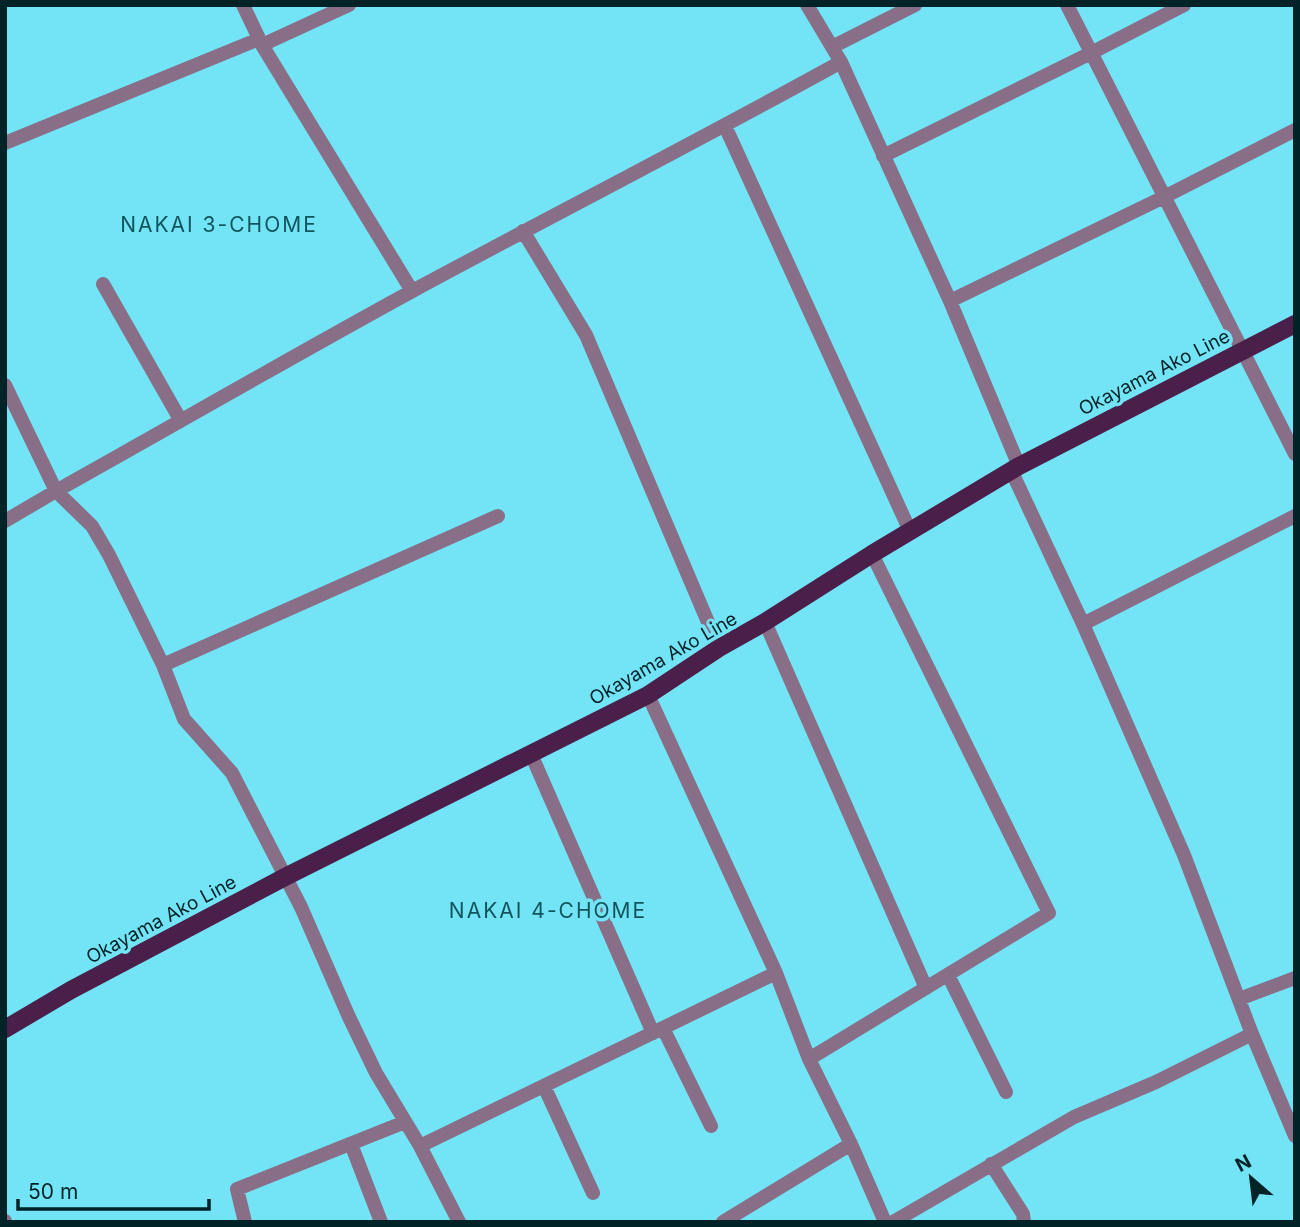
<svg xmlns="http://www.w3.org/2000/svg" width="1300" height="1227" font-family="Inter,sans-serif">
	<rect width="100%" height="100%" fill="#72e4f5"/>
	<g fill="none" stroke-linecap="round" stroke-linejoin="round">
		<path stroke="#886e87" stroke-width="14" d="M243 5 262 45 412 291
			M807 5 841 62 950 301 1019 466
			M1067 5 1295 454
			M262 45 349 5
			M832 47 915 5
			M725 126 910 531
			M5 143 259 39
			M883 156 1091 53 1184 5
			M523 231 586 335 719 648
			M103 284 181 421
			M950 301 1164 197 1295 130
			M5 385 56 491 92 526 109 555 163 665 184 719 232 773 301 907 349 1017 376 1073 420 1146 459 1222
			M1011 470 1083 624 1184 855 1252 1034 1295 1136
			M5 521 56 491C176 424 295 355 416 289 557 213 700 140 841 62
			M765 622 926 988
			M1083 624 1295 516
			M163 665 498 516
			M648 695 776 973 809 1059 851 1144 885 1222
			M531 754 653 1033
			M948 975 1006 1092
			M1239 999 1295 978
			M663 1028 711 1126
			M809 1059 1049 913 872 554
			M544 1086 593 1193
			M351 1144 381 1222
			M420 1146 776 973
			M991 1164 1023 1214 1024 1222
			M5 1221V1222
			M245 1222 237 1189 405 1122
			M723 1222 851 1144
			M893 1222 1074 1117 1156 1082 1252 1034"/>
		<path stroke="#4a1f49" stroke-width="18" d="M5 1029 71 990 285 877 648 695 719 648 765 622 872 554 1019 466 1295 324"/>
	</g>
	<g text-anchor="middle" stroke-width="7" stroke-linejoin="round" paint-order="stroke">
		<g font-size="19" fill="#002328" stroke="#72e4f5">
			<text transform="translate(1154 372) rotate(-27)" y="7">Okayama Ako Line</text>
			<text transform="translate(663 658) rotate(-30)" y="7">Okayama Ako Line</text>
			<text transform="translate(161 919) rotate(-28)" y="7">Okayama Ako Line</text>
		</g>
		<g font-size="21" letter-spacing="2" fill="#12545c" stroke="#72e4f5">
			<text x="219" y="232">NAKAI 3-CHOME</text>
			<text x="548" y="918">NAKAI 4-CHOME</text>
		</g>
	</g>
	<rect width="1300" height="1227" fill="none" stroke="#002328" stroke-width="14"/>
	<g transform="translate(1251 1178) rotate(332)" stroke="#72e4f5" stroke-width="5" paint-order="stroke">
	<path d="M0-5L12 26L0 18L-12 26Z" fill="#002328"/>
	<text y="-10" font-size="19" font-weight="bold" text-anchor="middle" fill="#002328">N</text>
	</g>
	<path d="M18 1199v10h191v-10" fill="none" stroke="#002328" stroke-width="3.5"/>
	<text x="28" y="1199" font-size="21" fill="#002328" stroke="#72e4f5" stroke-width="5" paint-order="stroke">50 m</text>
</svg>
